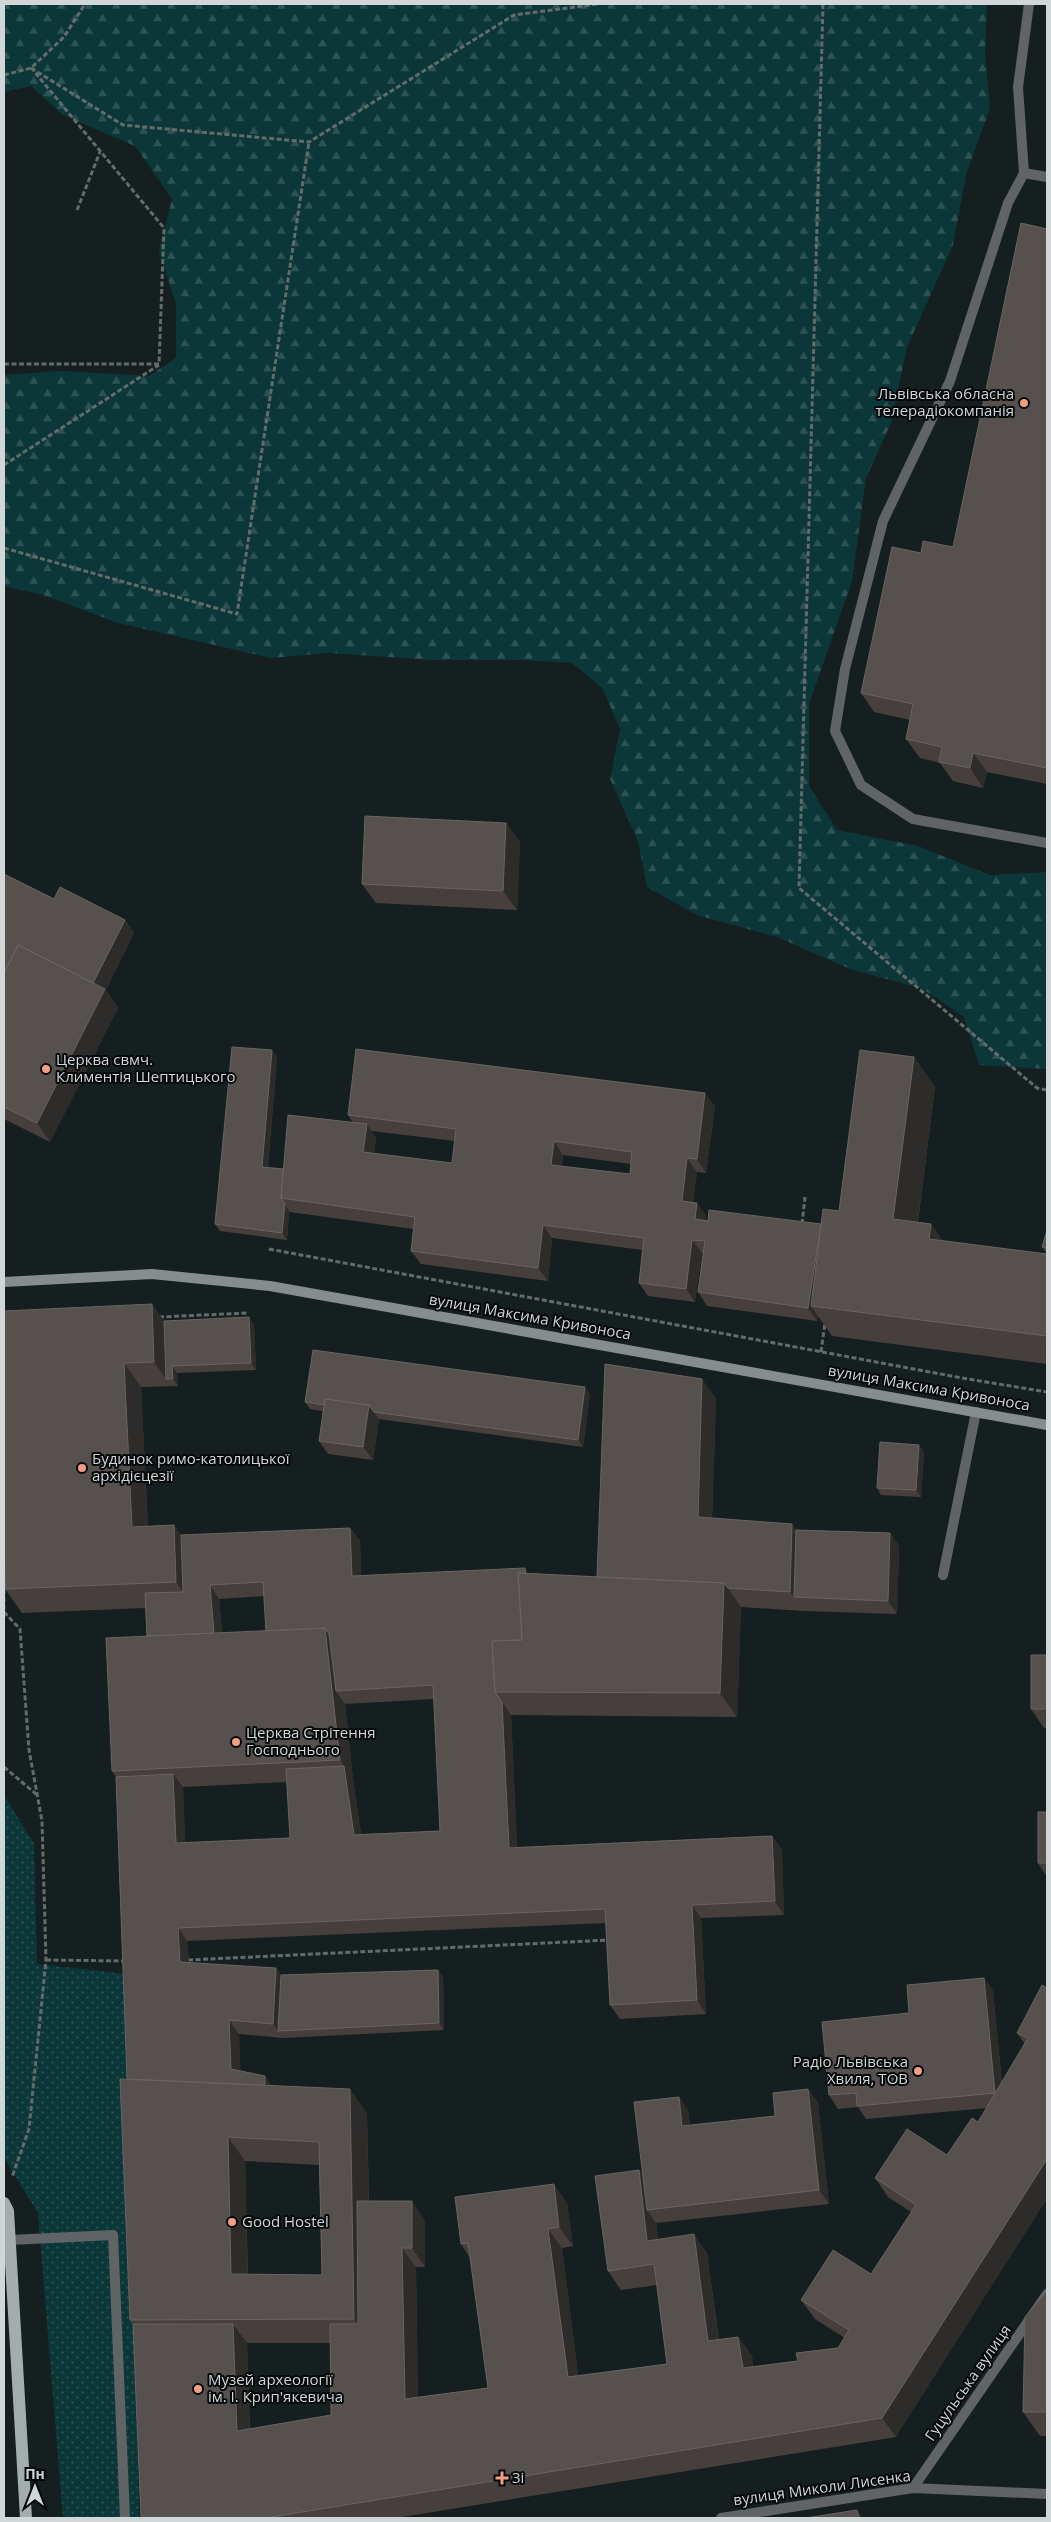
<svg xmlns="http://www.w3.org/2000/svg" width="1051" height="2522" font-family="'Open Sans',sans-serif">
	<defs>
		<pattern id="forest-firs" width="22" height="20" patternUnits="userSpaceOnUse" patternTransform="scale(1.25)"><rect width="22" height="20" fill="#0c3738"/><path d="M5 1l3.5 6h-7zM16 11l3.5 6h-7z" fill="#2e5354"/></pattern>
		<pattern id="park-dots" width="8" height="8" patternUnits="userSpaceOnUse" patternTransform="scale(1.25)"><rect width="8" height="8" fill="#0c3738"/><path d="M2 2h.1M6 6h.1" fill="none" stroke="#2e5354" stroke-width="1.8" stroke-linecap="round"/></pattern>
	</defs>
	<rect width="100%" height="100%" fill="#161f1f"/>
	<path fill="url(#forest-firs)" d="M4 4H987L985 54 990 108 966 175 953 245 907 347 891 423 866 478 852 581 809 704V786L837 830 918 846 990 875 1047 872V1069L979 1065 964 1017 923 989 850 969 777 937 697 915 647 887 638 841 610 779 620 729 603 689 572 663 521 660H432L328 653 271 658 118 623 43 595 4 586V375L62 371 149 376 176 358V304L159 251 172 199 135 146 63 115 31 86 4 92Z"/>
	<path fill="url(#park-dots)" d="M4 1795 34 1844 37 1964 127 1974 139 2518H63L38 2213 4 2158Z"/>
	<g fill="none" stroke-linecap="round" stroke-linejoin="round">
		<path stroke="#636b6b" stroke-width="3" stroke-dasharray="5 2.5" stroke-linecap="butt" d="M823 4 799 888 1037 1088 1047 1090
			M31 68 123 125 309 142 514 15 598 4
			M4 75 31 68 64 37 85 4
			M77 210 100 152
			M4 364H159L164 228 33 70
			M4 465 159 365
			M4 548 237 614 309 142
			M802 1224 805 1197
			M269 1249 962 1378 1047 1392
			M159 1317 248 1313
			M821 1352 825 1323
			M4 1582V1612L20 1629 29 1750 42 1821 46 1960 29 2129 12 2177
			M4 1767 36 1794
			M46 1960 126 1961
			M188 1960 610 1940"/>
		<path stroke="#606464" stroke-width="10" d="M1029 4 1018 87 1024 173 1008 203 950 381 883 521 845 669 835 731 861 785 913 819 1047 843
			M1024 173 1047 177
			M943 1575 976 1412
			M10 2240 113 2235 125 2518"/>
		<path stroke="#606464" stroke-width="10" d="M913 2488 1047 2294
			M721 2518 913 2488 1047 2494"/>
		<path stroke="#868d8d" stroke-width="10" d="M4 1282 152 1274 270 1286 1047 1425"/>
		<path stroke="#a3adad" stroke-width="12" d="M4 2203 8 2211 26 2518"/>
	</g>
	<path fill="#473f3e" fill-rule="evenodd" d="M1047 229V784L987 772 983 788 953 781 940 763 920 758 906 739 910 720 874 712 861 693 953 547Z
		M506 823 520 842 517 910 376 903 362 884Z
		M4 874 54 899 125 920 134 933 106 990 118 1008 50 1142 4 1119Z
		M277 1057 268 1167 283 1169 353 1123 348 1115 715 1106 706 1173 697 1172 693 1202 706 1216V1220L821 1224 839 1211 914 1057 935 1087 918 1222 931 1224 943 1241 1047 1254 1042 1247 1047 1230V1364L832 1336 818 1316 817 1321 707 1306 698 1292 703 1253H702L695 1302 648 1296 639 1283 642 1250 552 1238 548 1281 421 1264 411 1251 413 1229 290 1212 289 1211 287 1240 220 1231 215 1224ZM371 1131 455 1141 452 1163 374 1154 376 1138ZM563 1155 631 1164 630 1174 562 1166Z
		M152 1304 164 1321 254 1324 256 1370 177 1373 178 1386 141 1387 148 1526 174 1525 181 1535 350 1528 360 1541 361 1575 529 1573 597 1577 716 1398 712 1518 792 1524 796 1530 890 1533 899 1546 897 1614 803 1611 741 1607 737 1717 511 1715 517 1847 772 1836 782 1850 784 1915 701 1918 706 2014 620 2019 610 2005 606 1923 187 1941 189 1963 276 1968 281 1975 438 1970 443 1977 444 2030 283 2038 239 2034 240 2071 272 2086 367 2113 369 2201 425 2220V2267H416L418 2397 488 2388 470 2258 461 2244 567 2203 573 2246 562 2248 578 2376 667 2364 657 2285 621 2290 608 2271 639 2170 643 2175 679 2097 688 2110 690 2125 775 2116 808 2089 818 2103 829 2204 656 2223 658 2239 707 2253 719 2340 738 2337 752 2356 753 2367 798 2361 838 2348 845 2338 815 2319 801 2300 871 2274 911 2212 888 2197 875 2178 947 2155 978 2122 987 2108 866 2119 858 2107 838 2109 829 2095 909 2013 984 1978 993 1991 1002 2082 1025 2044 1017 2033 1047 1988 896 2437 396 2518H141L133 2324 130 2320 127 2079 116 1777 112 1771 147 1636 145 1608 22 1613 5 1589ZM264 1596 266 1631 222 1633 219 1599ZM434 1699 440 1831 361 1834 353 1779 345 1704ZM287 1782 290 1838 185 1843 183 1787ZM245 2161 319 2165 322 2275 248 2274ZM247 2343H330L331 2415 250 2429Z
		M590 1394 583 1447 379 1419 373 1460 328 1454 319 1441 323 1411 310 1409 305 1402Z
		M919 1445 924 1452 921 1497 881 1495 877 1488Z
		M1047 1655V1728H1044L1031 1709Z
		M1047 1812V1877L1038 1863Z
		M1047 2291V2436H1040L1023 2412Z"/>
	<path fill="#2d2c2a" d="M973 753 987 772 983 788 970 768Z
		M506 823 520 842 517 910 503 891Z
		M125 920 134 933 106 990 118 1008 50 1142 37 1123 92 985Z
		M272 1050 277 1057 267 1174 262 1167Z
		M914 1057 935 1087 914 1249 893 1219Z
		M705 1093 715 1106 706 1173 697 1159Z
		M367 1124 376 1138 372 1166 363 1152Z
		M554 1141 563 1155 560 1178 551 1165Z
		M687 1158 697 1172 691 1214 682 1201Z
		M697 1203 706 1216 705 1233 695 1219Z
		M285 1204 289 1211 287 1240 282 1233Z
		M821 1224 811 1306 818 1316 817 1321 808 1308Z
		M931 1224 953 1255 929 1239Z
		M543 1225 552 1238 548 1281 538 1268Z
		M692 1240 702 1253 695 1302 686 1289Z
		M152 1304 169 1328 166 1379 154 1362Z
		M249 1317 254 1324 256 1370 251 1363Z
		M124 1363 141 1387 149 1551 132 1527Z
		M172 1366 177 1373 178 1386 173 1379Z
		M702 1379 716 1398 711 1536 698 1517Z
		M585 1387 590 1394 583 1447 578 1440Z
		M369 1405 379 1419 373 1460 363 1447Z
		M919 1445 924 1452 921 1497 916 1490Z
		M792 1524 805 1543 794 1597 790 1592Z
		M174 1525 190 1549 193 1605 176 1582Z
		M350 1528 360 1541 362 1589 352 1576Z
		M890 1533 899 1546 897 1614 888 1601Z
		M724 1583 741 1607 737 1717 720 1693Z
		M210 1585 219 1599 224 1653 214 1639Z
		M325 1628 339 1647 336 1691 345 1704 353 1779 363 1848 354 1835 344 1766 340 1760Z
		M502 1702 511 1715 518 1861 509 1848Z
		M173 1774 183 1787 186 1856 176 1843Z
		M772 1836 782 1850 784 1915 775 1901Z
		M692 1905 701 1918 706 2014 697 2000Z
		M178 1928 187 1941 190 1975 180 1962Z
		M276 1968 286 1982 278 2031 273 2024Z
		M438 1970 443 1977 444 2030 439 2023Z
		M984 1978 993 1991 1004 2106 995 2093Z
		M229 2020 239 2034 241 2083 231 2069Z
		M265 2076 275 2089 265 2095Z
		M350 2089 367 2113 371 2343 354 2319Z
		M808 2089 818 2103 829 2204 819 2190Z
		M679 2097 688 2110 692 2140 682 2126Z
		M228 2137 245 2161 248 2298 231 2274Z
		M1047 2159V2199L896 2437 882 2418Z
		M639 2170 652 2189 647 2210 656 2223 660 2260 647 2241Z
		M554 2184 567 2203 573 2246 559 2227Z
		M412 2201 425 2220V2267L412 2248Z
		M548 2229 562 2248 581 2396 568 2377Z
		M694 2234 707 2253 721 2360 708 2341Z
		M402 2248 416 2267 418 2418 405 2399Z
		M233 2324 247 2343 250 2450 237 2431Z
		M738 2337 752 2356 756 2387 743 2368Z
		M857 2510 863 2518H859Z"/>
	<path fill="#56504e" stroke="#696564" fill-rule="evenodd" d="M1021 223 1047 229V768L973 753 970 768 939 762 942 747 906 739 913 704 861 693 892 547 921 553 923 541 953 547Z
		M365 816 506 823 503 891 362 884Z
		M4 874 54 899 60 887 125 920 93 983 18 945 4 973Z
		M18 945 105 989 37 1123 4 1107V973Z
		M232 1047 272 1050 262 1167 283 1169 281 1198 285 1204 282 1233 215 1224Z
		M356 1049 705 1093 697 1159 687 1158 682 1201 697 1203 695 1219 708 1221 709 1210 821 1224 808 1308 698 1292 705 1241 692 1240 686 1289 639 1283 644 1238 543 1225 538 1268 411 1251 415 1217 281 1198 288 1115 367 1124 363 1152 452 1163 456 1129 348 1115ZM554 1141 632 1152 630 1174 551 1165Z
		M860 1050 914 1057 893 1219 931 1224 929 1239 1047 1254V1336L811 1306 823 1209 839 1211Z
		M1047 1230V1248L1042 1247Z
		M152 1304 154 1362 124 1363 132 1527 174 1525 176 1582 5 1589 4 1517V1311Z
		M249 1317 251 1363 172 1366 173 1379H166L164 1321Z
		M313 1350 585 1387 578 1440 374 1412 369 1405 325 1399 324 1405 305 1402Z
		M605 1364 702 1379 698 1517 792 1524 790 1592 728 1588 724 1583 597 1577Z
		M325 1399 369 1405 363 1447 319 1441Z
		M880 1442 919 1445 916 1490 877 1488Z
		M350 1528 352 1576 525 1568 526 1573H518L522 1640 492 1641 495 1692 502 1702 509 1848 772 1836 775 1901 692 1905 697 2000 610 2005 605 1909 178 1928 180 1962 276 1968 273 2024 229 2020 231 2069 265 2076V2085L127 2079 116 1777 173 1774 176 1843 290 1838 286 1769 344 1766 354 1835 440 1831 433 1685 336 1691 329 1634 325 1628 266 1631 263 1582 210 1585 214 1633 147 1636 145 1593 183 1592 181 1535Z
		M796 1530 890 1533 888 1601 794 1597Z
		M518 1573 724 1583 720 1693 495 1692 492 1641 522 1640Z
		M325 1628 340 1760 112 1771 106 1638Z
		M1031 1655H1047V1709H1031Z
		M1038 1812H1047V1863H1038Z
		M438 1970 439 2023 278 2031 281 1975Z
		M984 1978 995 2093 857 2106 856 2093 829 2095 822 2022 909 2013 907 1985Z
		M1042 1985 1047 1988V2159L882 2418 265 2518H141L133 2324H233L237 2431 331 2415 330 2324H358L357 2201H412V2248H402L405 2399 488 2388 468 2243 461 2244 455 2197 554 2184 559 2227 548 2229 568 2377 667 2364 654 2264 608 2271 595 2176 639 2170 647 2241 694 2234 708 2341 738 2337 743 2368 798 2361 796 2353 838 2348 849 2330 801 2300 833 2250 871 2274 916 2205 875 2178 907 2129 947 2155 972 2118 978 2122 1028 2038 1017 2033Z
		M120 2079 350 2089 354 2319 130 2320ZM228 2137 319 2142 322 2275 231 2274Z
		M808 2089 819 2190 647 2210 634 2102 679 2097 682 2126 775 2116 773 2093Z
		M1047 2291V2412H1023L1025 2317Z
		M857 2510 859 2518H806Z"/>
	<g fill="#f39f83" stroke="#050808" stroke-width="2">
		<circle cx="1024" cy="403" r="5"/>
		<circle cx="46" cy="1069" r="5"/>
		<circle cx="82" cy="1468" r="5"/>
		<circle cx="236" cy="1742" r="5"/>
		<circle cx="918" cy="2071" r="5"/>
		<circle cx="232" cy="2222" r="5"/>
		<circle cx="198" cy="2389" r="5"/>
		<path d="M499.5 2470.5h5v5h5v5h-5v5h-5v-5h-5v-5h5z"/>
	</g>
	<g text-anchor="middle" stroke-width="4" stroke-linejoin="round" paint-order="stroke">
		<g font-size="15" fill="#d1d7d7" stroke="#050808" text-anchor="start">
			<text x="1014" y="399" text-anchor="end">Львівська обласна<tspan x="1014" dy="17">телерадіокомпанія</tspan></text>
			<text x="56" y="1065">Церква свмч.<tspan x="56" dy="17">Климентія Шептицького</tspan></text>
			<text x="92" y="1464">Будинок римо-католицької<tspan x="92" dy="17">архідієцезії</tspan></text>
			<text x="246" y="1738">Церква Стрітення<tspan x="246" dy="17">Господнього</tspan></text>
			<text x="908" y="2067" text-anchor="end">Радіо Львівська<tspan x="908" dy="17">Хвиля, ТОВ</tspan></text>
			<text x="242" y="2227">Good Hostel</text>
			<text x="208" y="2385">Музей археології<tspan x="208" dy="17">ім. І. Крип'якевича</tspan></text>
			<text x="512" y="2483">3і</text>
		</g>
		<g font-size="15" fill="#d1d7d7" stroke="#050808">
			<text transform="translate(530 1317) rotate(10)" y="5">вулиця Максима Кривоноса</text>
			<text transform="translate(929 1388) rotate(10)" y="5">вулиця Максима Кривоноса</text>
			<text transform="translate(968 2383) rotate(-55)" y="5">Гуцульська вулиця</text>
			<text transform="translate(822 2488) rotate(-8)" y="5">вулиця Миколи Лисенка</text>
		</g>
	</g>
	<rect width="1051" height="2522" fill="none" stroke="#d1d7d7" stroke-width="10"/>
	<g transform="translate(35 2487)" stroke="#050808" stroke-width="4" paint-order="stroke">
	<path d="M0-4L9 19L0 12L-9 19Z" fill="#d1d7d7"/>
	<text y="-8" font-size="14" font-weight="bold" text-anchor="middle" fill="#d1d7d7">Пн</text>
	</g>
</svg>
